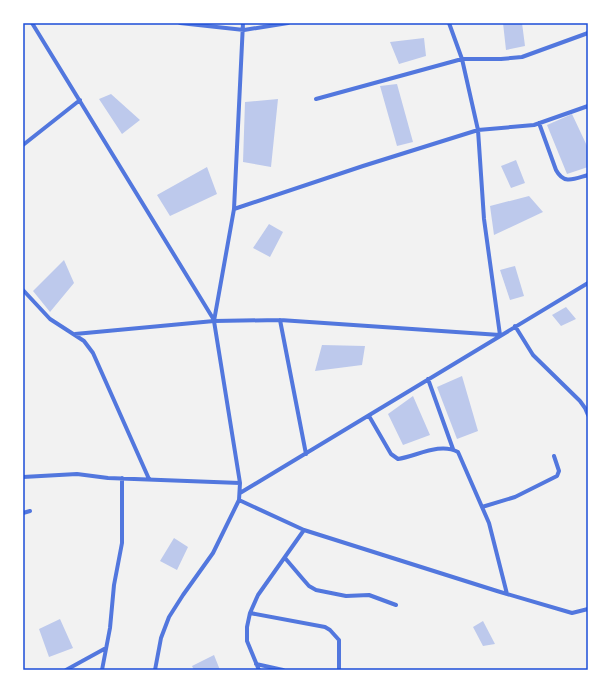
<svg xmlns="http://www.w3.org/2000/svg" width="611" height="693" font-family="'Archivo Narrow',sans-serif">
	<rect width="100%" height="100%" fill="#f2f2f2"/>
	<path fill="#bdc9ec" d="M503 23H522L525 46 506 50Z
		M424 38 426 56 399 64 390 42Z
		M397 84 413 142 397 146 380 86Z
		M111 94 140 120 122 134 99 99Z
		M278 99 271 167 243 162 245 102Z
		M572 114 588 148V167L567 174 547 125Z
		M516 160 525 183 511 188 501 166Z
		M207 167 217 194 170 216 157 195Z
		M529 196 543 212 494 235 490 206Z
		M269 224 283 232 270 257 253 248Z
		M64 260 74 283 50 312 33 291Z
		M515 266 524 296 510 300 500 270Z
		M566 307 576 319 561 326 552 315Z
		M322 345 365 346 362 365 315 371Z
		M462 376 478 431 457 439 437 387Z
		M413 396 430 435 403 445 388 414Z
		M174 538 188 547 177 570 160 561Z
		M60 619 73 648 49 657 39 629Z
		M483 621 495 644 483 646 473 627Z
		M214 655 220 670H194L192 666Z"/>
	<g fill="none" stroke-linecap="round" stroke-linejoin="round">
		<path stroke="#5277de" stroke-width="4" d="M32 23 214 320
			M180 23 244 30 288 23
			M316 99 462 59H501L522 57 588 33
			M539 123 556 170C564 185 574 179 588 175
			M23 145 80 100
			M234 209 363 166 478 130 534 125 588 106
			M23 290 50 319 84 341 93 353 149 479
			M280 320 306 454
			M515 326 533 355 580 401 585 408 588 415
			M75 334 214 321 280 320 500 335 484 219 478 130 462 59 449 23
			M428 379 453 449
			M369 416 391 454 398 459C417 456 440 442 458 452L489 523 507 594
			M23 477 77 474 108 478 240 483
			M240 493 588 283
			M239 500 304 530 497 591 572 613 588 609
			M482 507 515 497 557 476 559 471 554 456
			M23 513 30 511
			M285 558 302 578 309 586 316 590 346 596 369 595 396 605
			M250 613 325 627 330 630 339 640V670
			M256 664 283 670
			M66 670 106 648
			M102 670 110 628 114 585 122 543V478
			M155 670 161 638 169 617 183 595 213 553 239 500 240 483 214 321 234 209 243 23
			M259 670 247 641V627L250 613 258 595 304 530"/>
	</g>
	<rect width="611" height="693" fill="none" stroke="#ffffff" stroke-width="48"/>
	<rect x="24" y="24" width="563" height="645" fill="none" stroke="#1d4ed8" stroke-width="1.5"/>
</svg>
